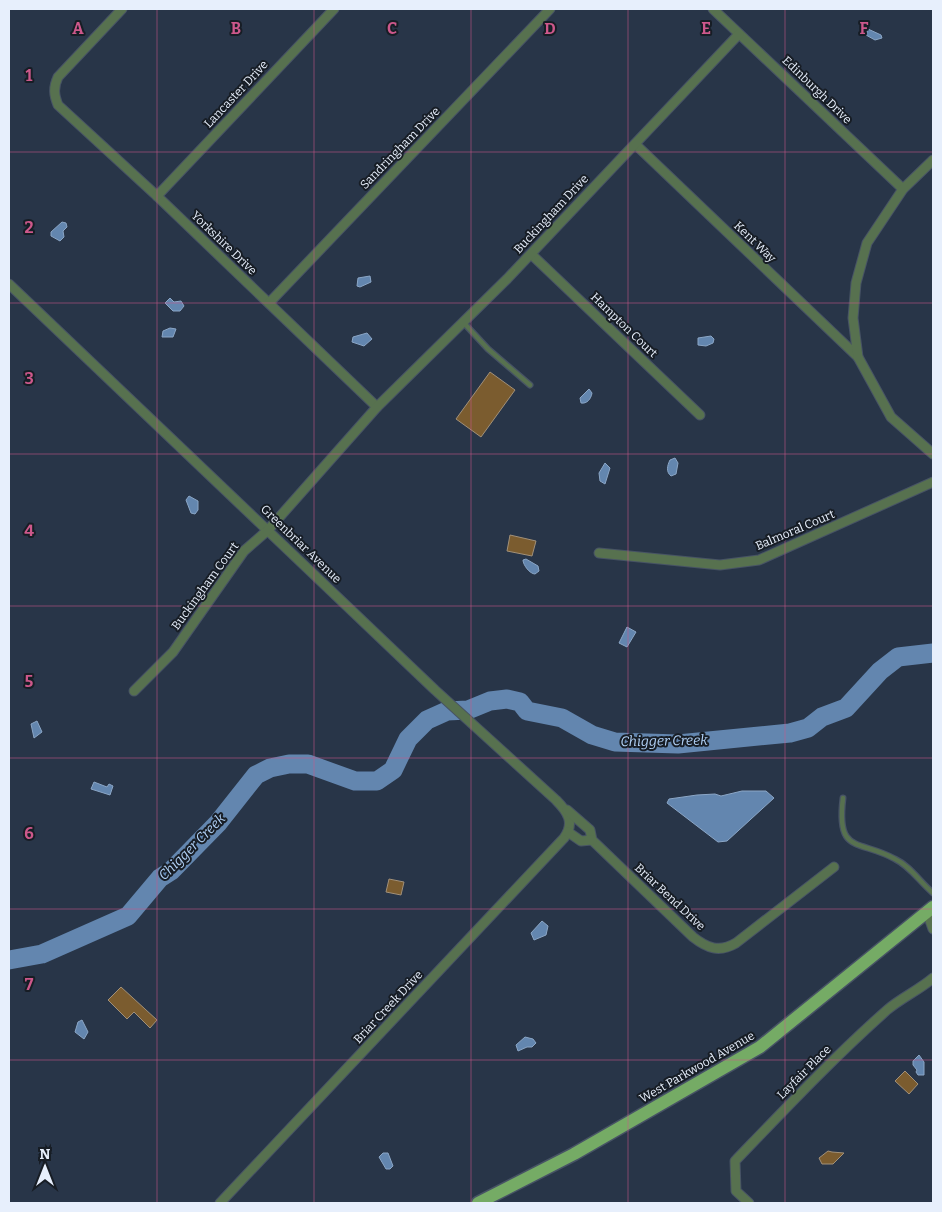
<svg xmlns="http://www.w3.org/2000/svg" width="942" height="1212" viewBox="0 0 942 1212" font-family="Bitter,serif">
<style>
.water{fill:#6386af;stroke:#8ba6c6}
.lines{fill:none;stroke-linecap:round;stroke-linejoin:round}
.river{stroke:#6386af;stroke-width:19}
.building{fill:#7b5c2f;stroke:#a19079}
.lane-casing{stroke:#475365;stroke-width:7}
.street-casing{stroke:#475365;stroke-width:11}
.primary-casing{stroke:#475365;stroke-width:15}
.lane{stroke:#57714f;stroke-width:4.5}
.street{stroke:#57714f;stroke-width:9}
.primary{stroke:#75ab65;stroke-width:12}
.grid{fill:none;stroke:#cd588b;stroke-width:1;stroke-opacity:0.55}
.labels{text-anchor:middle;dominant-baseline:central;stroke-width:4;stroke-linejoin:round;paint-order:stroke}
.street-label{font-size:12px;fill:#e7effc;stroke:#171d25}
.water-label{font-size:14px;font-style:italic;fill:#b2d2f7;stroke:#171d25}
.grid-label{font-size:16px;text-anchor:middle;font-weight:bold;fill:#cd588b;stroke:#171d25;stroke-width:4;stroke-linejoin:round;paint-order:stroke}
</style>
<rect width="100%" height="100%" fill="#283548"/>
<g class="water">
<path d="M868,29l13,6 1,3 -7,2 -9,-5z"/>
<path d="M62,222l4,1 1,4 -4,4 1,6 -4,4 -9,-5v-4z"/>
<path d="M370,276l1,6 -11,5 -3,-1 1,-8z"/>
<path d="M170,298l4,4 7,-1 3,5 -4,5h-7l-8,-8z"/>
<path d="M170,328l6,1 -3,8h-11l1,-6z"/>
<path d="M367,333l5,6 -8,7 -12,-4 1,-5z"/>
<path d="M711,336l3,3 -1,4 -7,3 -8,-1v-7z"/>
<path d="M589,389l3,4c-1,6 -5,11 -11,10l-1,-5z"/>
<path d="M675,458l3,5 -2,11 -5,2c-5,-4 -4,-10 -1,-16z"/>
<path d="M605,463l5,5 -5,16 -5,-3 -1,-8z"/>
<path d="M189,496l9,5v9l-3,4 -4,-1 -5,-13z"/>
<path d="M526,559l12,7 1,5 -4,3c-5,0 -12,-9 -12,-14z"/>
<path d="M627,627l9,5 -9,15 -8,-4z"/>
<path d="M37,721l5,11 -8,6 -3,-14z"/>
<path d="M94,782l13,5 2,-3 4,2 -3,9 -19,-6z"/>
<path d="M742,791h24l8,7 -47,43 -9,1 -51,-39 2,-4 28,-4 18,-1 6,2z"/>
<path d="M542,921l6,5 -2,9 -12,5 -3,-7z"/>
<path d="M82,1020l6,12 -4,7 -9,-7 3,-10z"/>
<path d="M525,1037l8,2 3,4 -4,4h-5l-9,4 -2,-6z"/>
<path d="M919,1055l5,7v13h-6l-2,-3 1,-2 -4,-5v-4z"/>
<path d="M383,1153h5l5,13 -3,3h-4l-7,-12z"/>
</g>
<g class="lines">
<path class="river" d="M9,960l33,-6 86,-38 32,-38 11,-7 47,-48 38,-48 14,-7 19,-4h19l47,17h22l16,-11 15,-31 19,-19 20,-9 21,-1 22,-9 17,-2 13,3 7,9 35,7 30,17 23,7 63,2 112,-11 18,-5 14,-11 24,-9 34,-37 18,-14 35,-4"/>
</g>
<g class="building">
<path d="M490,372l25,18 -34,47 -25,-18z"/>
<path d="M510,535l26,6 -4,15 -25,-5z"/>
<path d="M389,879l15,3 -3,13 -15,-3z"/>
<path d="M121,987l36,33 -7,8 -16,-16 -7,7 -19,-19z"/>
<path d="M905,1071l13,13 -9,10 -14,-13z"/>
<path d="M828,1151l4,1 12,1 -11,11h-11l-3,-6z"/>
</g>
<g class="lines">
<g class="lane-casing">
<g id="lane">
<path d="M463,322l25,27 42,36"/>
<path d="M843,798c-7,57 16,41 52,61 15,7 25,23 38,34"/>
</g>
</g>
<g class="street-casing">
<g id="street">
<path d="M122,9l-64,68c-5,11 -4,18 0,28l99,91 220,211"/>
<path d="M713,9l190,180"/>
<path d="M635,144l223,213"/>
<path d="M933,160l-30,29 -36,54 -11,40 -3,35 5,39 33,60 42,37"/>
<path d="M157,196l177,-187"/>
<path d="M531,254l169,161"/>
<path d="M9,284l426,406 121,110c12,12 19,23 8,38l-344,365"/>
<path d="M269,303l281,-294"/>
<path d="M599,553l121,12 39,-5 174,-78"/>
<path d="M134,691l39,-39 71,-101 24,-21 109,-123 130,-128 232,-245"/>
<path d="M567,810l23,20 2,10 101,97c14,11 26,16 43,6l98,-76"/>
<path d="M568,832l13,9 11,-1"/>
<path d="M927,912l6,17"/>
<path d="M749,1203l-13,-12 -1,-30c50,-52 98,-103 152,-151 14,-12 32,-20 46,-32"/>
</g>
</g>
<g class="primary-casing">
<path id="primary" d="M478,1203l96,-49 186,-107 173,-140"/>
</g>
<use href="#lane" class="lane"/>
<use href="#street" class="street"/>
<use href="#primary" class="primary"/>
</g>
<path class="grid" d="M157,9v1194M314,9v1194M471,9v1194M628,9v1194M785,9v1194M9,152h924M9,303h924M9,454h924M9,606h924M9,758h924M9,909h924M9,1060h924"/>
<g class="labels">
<g class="street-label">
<text transform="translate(817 90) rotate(44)">Edinburgh Drive</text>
<text transform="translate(236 94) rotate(-47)">Lancaster Drive</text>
<text transform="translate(400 148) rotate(-46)">Sandringham Drive</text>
<text transform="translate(551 214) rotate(-47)">Buckingham Drive</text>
<text transform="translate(755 242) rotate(44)">Kent Way</text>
<text transform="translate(224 243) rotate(44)">Yorkshire Drive</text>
<text transform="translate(624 325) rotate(44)">Hampton Court</text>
<text transform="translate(795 530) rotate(-23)">Balmoral Court</text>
<text transform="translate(301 544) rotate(44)">Greenbriar Avenue</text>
<text transform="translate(205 586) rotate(-54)">Buckingham Court</text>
<text transform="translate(670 897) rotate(43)">Briar Bend Drive</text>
<text transform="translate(388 1007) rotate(-47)">Briar Creek Drive</text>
<text transform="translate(697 1067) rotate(-30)">West Parkwood Avenue</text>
<text transform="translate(804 1072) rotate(-45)">Layfair Place</text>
</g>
<g class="water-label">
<text transform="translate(664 741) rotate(-1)">Chigger Creek</text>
<text transform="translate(192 847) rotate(-45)">Chigger Creek</text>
</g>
</g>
<g class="grid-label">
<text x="78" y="34">A</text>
<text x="236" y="34">B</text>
<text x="392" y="34">C</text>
<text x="550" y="34">D</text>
<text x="706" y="34">E</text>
<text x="864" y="34">F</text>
<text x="29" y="81">1</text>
<text x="29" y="233">2</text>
<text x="29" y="384">3</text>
<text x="29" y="536">4</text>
<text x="29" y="687">5</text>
<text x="29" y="839">6</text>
<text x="29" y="990">7</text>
</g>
<rect width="942" height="1212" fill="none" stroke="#e7effc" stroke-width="20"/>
<g transform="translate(45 1167)" stroke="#171d25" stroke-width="4" paint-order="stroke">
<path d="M0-4L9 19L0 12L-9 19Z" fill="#e7effc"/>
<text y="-8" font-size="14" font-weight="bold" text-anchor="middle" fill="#e7effc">N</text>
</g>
</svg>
